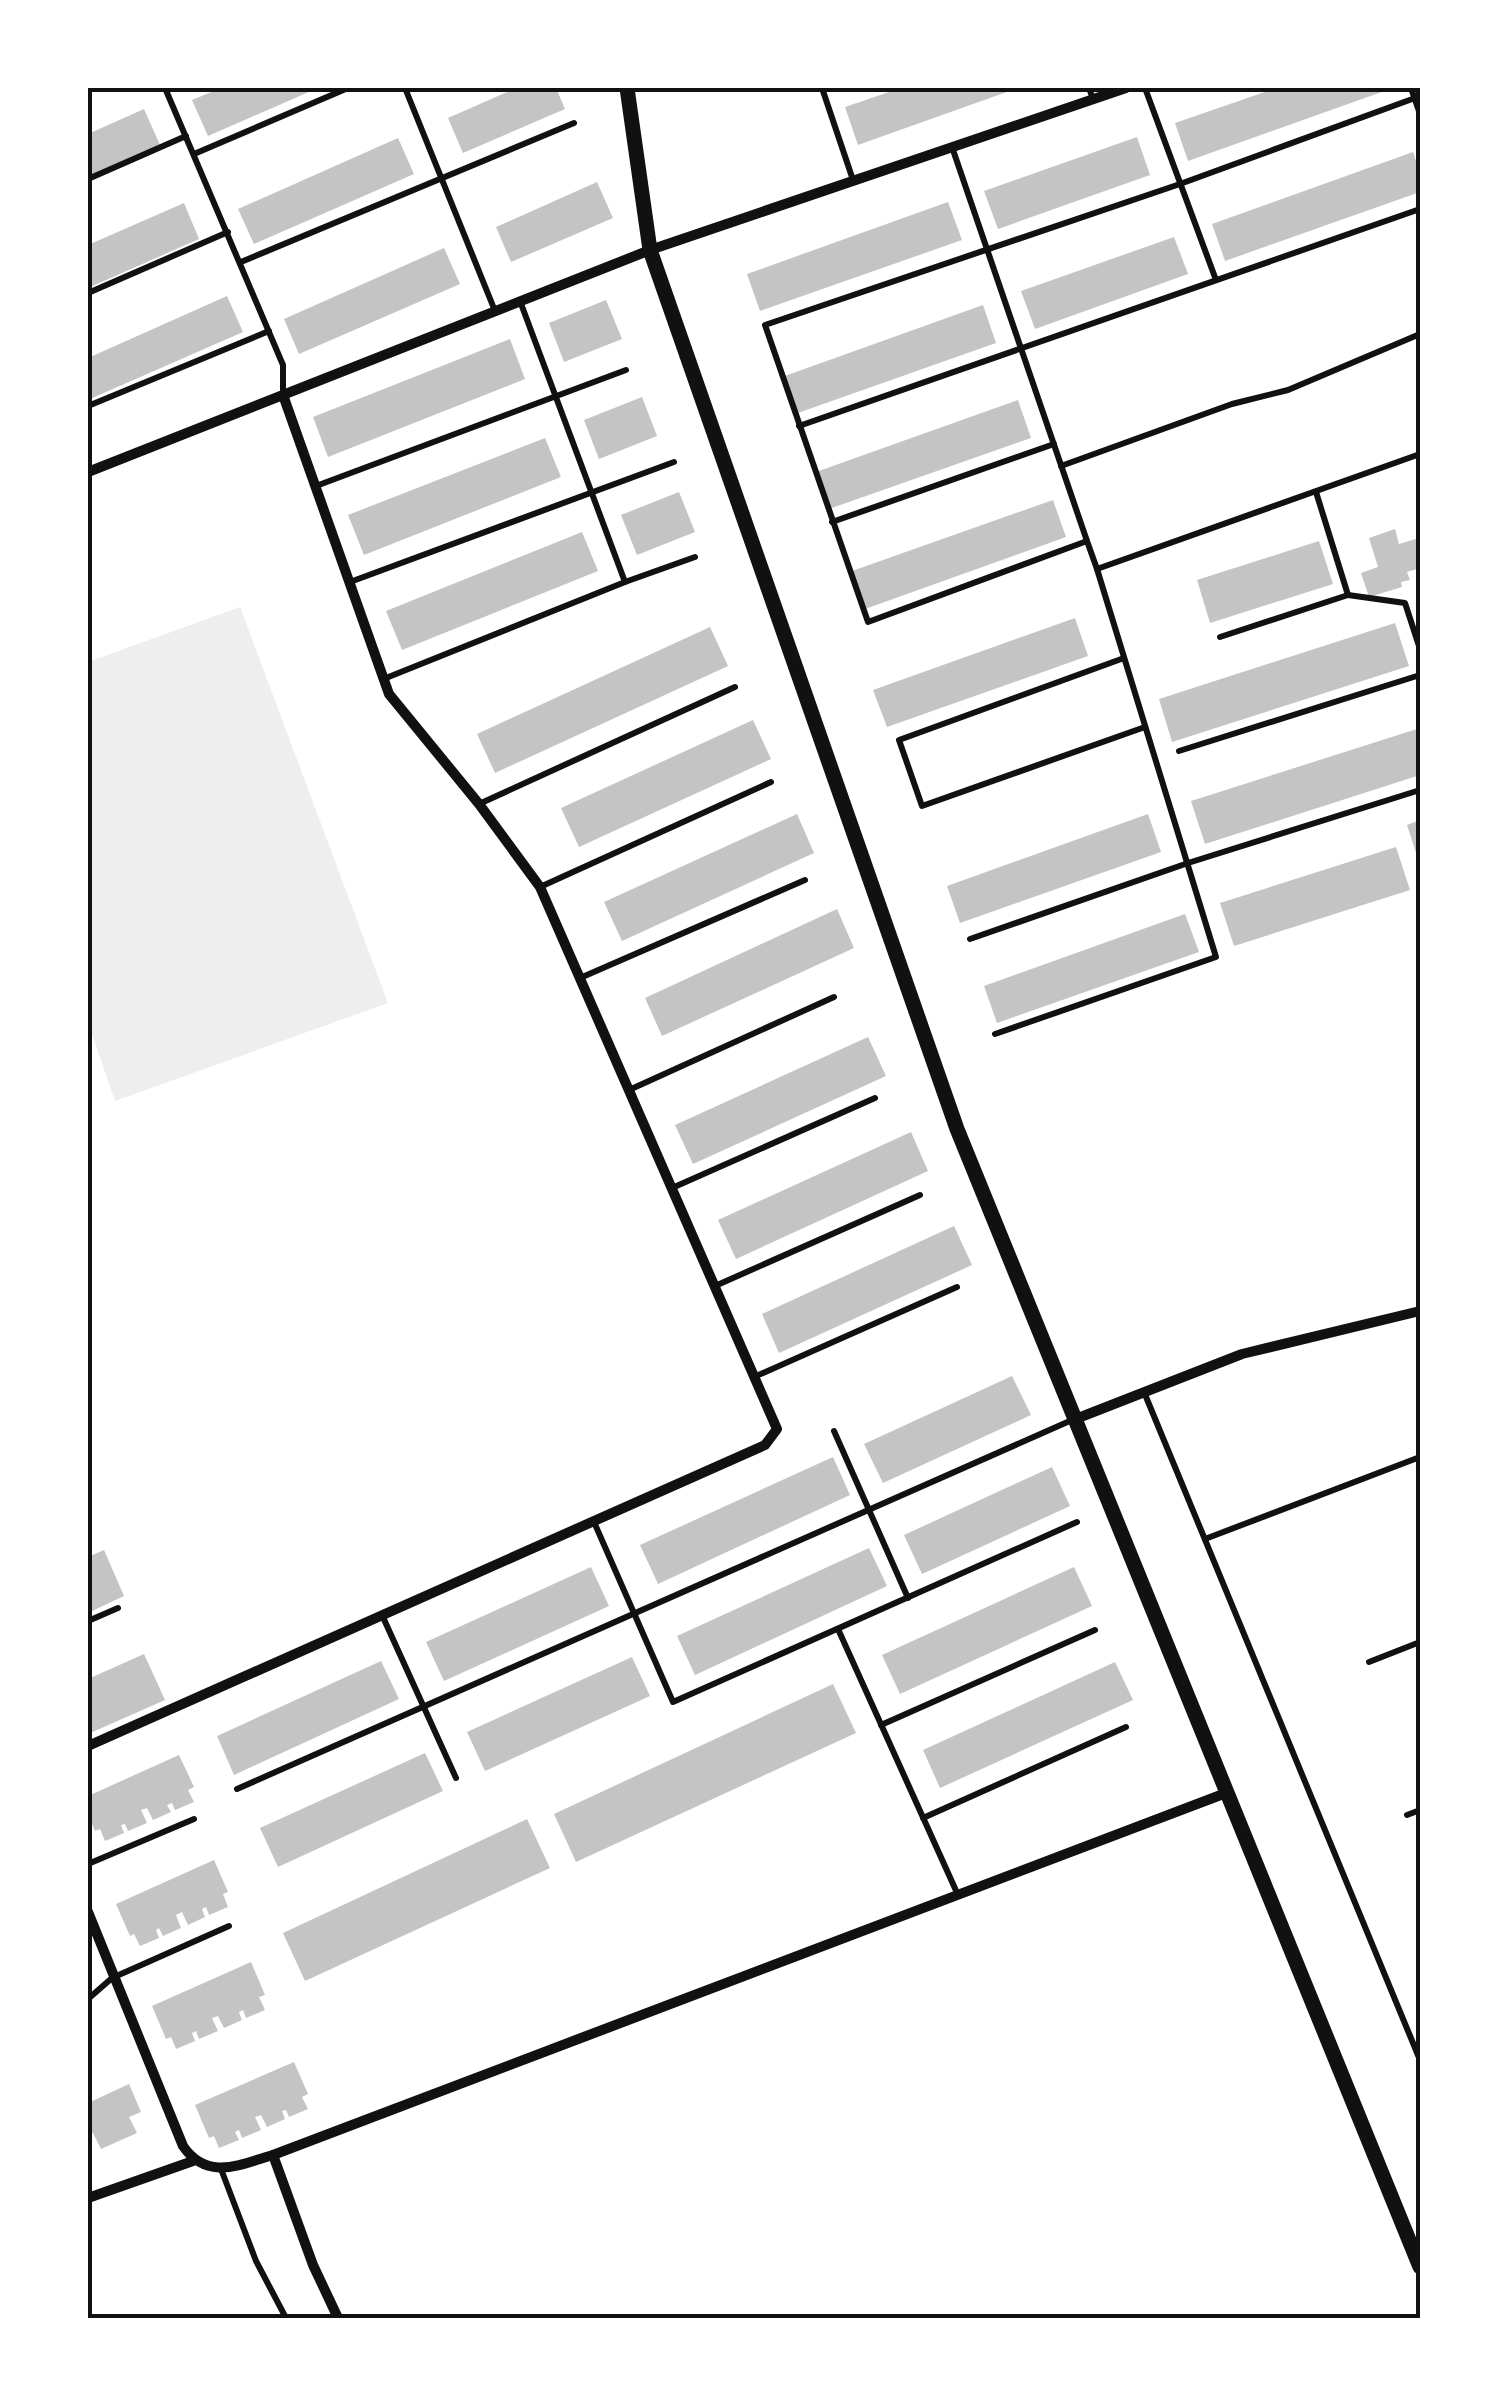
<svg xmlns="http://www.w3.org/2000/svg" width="1508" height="2406" viewBox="0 0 1508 2406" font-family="Signika,sans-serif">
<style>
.green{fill:#eee}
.building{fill:#c4c4c4}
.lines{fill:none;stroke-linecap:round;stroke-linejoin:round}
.service{stroke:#111;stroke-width:6}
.minor{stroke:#111;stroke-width:10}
.tertiary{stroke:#111;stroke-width:15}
.neatline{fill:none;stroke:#111;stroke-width:4}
</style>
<rect width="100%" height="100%" fill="#fff"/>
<path class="green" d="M240,607l148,396 -273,98 -27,-78v-361z"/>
<g class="building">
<path d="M221,88h97l-110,48 -16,-36z"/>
<path d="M516,88h40l9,21 -102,44 -15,-35z"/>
<path d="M901,88h117l-160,57 -13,-38z"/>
<path d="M1276,88h117l-205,73 -13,-38z"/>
<path d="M144,109l16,36 -72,32v-43z"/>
<path d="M1137,137l13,38 -152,54 -14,-38z"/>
<path d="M398,138l16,36 -160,70 -16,-35z"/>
<path d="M1413,152l7,21v19l-195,69 -13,-37z"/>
<path d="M597,182l16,36 -102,44 -15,-35z"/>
<path d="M948,202l14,38 -202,71 -13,-37z"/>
<path d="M184,203l15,36 -111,49v-43z"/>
<path d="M1174,237l14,37 -153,55 -14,-38z"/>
<path d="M444,248l16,36 -161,70 -15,-35z"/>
<path d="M227,296l16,36 -153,67 -2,-41z"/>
<path d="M606,300l16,39 -58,23 -15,-39z"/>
<path d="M983,305l13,38 -201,71 -13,-37z"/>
<path d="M510,339l15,40 -197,78 -15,-40z"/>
<path d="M642,397l15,39 -58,23 -15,-39z"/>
<path d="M1018,400l13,38 -202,71 -13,-37z"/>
<path d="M545,438l16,39 -197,78 -16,-40z"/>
<path d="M679,492l16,40 -58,23 -16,-40z"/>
<path d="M1053,500l13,37 -201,72 -13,-38z"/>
<path d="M1395,529l4,15 20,-6 1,30 -13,4 3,8 -9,2 1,5 -33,10 -8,-24 17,-6 -9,-29z"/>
<path d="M582,532l16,39 -196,79 -16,-39z"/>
<path d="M1319,541l14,43 -123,39 -13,-43z"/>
<path d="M1075,618l13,38 -201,71 -14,-37z"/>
<path d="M1395,623l14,43 -237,76 -13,-43z"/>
<path d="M710,627l18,39 -233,107 -18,-39z"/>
<path d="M753,720l18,39 -192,88 -18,-39z"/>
<path d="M1420,728v47l-215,69 -14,-43z"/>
<path d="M797,814l17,39 -192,88 -18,-39z"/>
<path d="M1148,814l13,38 -201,71 -13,-37z"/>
<path d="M1420,820v45l-13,-40z"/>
<path d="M1396,847l14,43 -176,56 -14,-43z"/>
<path d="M837,909l17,39 -192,88 -17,-38z"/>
<path d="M1185,914l14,38 -202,71 -13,-37z"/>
<path d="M868,1037l18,39 -193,88 -18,-39z"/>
<path d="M911,1132l17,39 -192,88 -18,-39z"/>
<path d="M954,1226l18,39 -193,88 -17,-39z"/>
<path d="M1012,1376l19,39 -148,68 -19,-39z"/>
<path d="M833,1457l17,38 -192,89 -18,-39z"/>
<path d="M1052,1467l18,39 -148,68 -18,-39z"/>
<path d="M869,1548l18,38 -192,89 -18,-39z"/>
<path d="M104,1550l20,46 -36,17v-56z"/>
<path d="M591,1567l18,39 -165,75 -18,-39z"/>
<path d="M1074,1567l18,39 -192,88 -18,-39z"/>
<path d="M144,1654l21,46 -77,34v-55z"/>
<path d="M632,1657l18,39 -165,75 -18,-39z"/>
<path d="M381,1661l18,38 -165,76 -17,-39z"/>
<path d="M1115,1662l18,38 -193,88 -17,-38z"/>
<path d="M833,1684l23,49 -280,129 -22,-48z"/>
<path d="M425,1753l18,38 -165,76 -18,-39z"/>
<path d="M179,1755l15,32 -6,3 6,12 -19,8 -3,-7 -5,2 4,7 -18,8 -6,-12 -6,2 6,13 -19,8 -3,-7 -4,1 3,8 -19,8 -5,-12 -5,2 -7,-17v-18z"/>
<path d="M527,1819l23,49 -245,113 -22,-48z"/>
<path d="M214,1860l14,32 -5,2 5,13 -19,8 -3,-8 -4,2 3,8 -17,8 -6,-13 -6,3 5,13 -18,8 -4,-8 -3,2 3,8 -19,8 -6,-12 -4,2 -14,-32z"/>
<path d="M251,1962l14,33 -6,2 6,13 -19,8 -3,-8 -4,2 3,8 -18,8 -6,-12 -6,2 6,13 -19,8 -3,-8 -4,2 3,8 -19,8 -5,-12 -5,2 -14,-33z"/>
<path d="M294,2062l14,32 -6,3 6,12 -19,8 -3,-7 -4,1 3,8 -18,8 -6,-12 -6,2 6,13 -19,8 -3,-8 -4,2 4,8 -20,8 -5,-12 -5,2 -14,-33z"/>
<path d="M129,2084l12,28 -12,5 8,16 -36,16 -8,-16 -5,3v-33z"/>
</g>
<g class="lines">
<g class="service">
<path d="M165,88l118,277v29"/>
<path d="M405,88l90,223"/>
<path d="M822,88l31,92"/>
<path d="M1089,88l4,11"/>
<path d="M1145,88l71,192"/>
<path d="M1411,88l9,26"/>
<path d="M952,147l135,394"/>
<path d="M194,154l154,-66"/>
<path d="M88,179l98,-43"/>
<path d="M241,262l333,-139"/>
<path d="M88,293l140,-61"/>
<path d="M88,406l181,-75"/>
<path d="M799,426l621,-217"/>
<path d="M1061,466l171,-62 56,-14 132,-56"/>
<path d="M316,486l310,-116"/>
<path d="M832,522l222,-78"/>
<path d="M1097,569l323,-115"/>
<path d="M350,582l324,-120"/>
<path d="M625,582l70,-25"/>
<path d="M1348,595l57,8 15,46"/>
<path d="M1220,637l128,-42 -32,-103"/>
<path d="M1124,658l-225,82 23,66 223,-79"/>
<path d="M386,678l239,-96 -105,-281"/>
<path d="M1179,751l241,-76"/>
<path d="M479,804l256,-117"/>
<path d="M540,887l231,-105"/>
<path d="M970,939l218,-76 232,-73"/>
<path d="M580,978l225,-98"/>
<path d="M995,1034l221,-77 -119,-388 -10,-28 -219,81 -103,-297 415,-141 235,-86"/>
<path d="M629,1090l205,-93"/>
<path d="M672,1188l203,-90"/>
<path d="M715,1286l205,-91"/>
<path d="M754,1377l203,-90"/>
<path d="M1144,1392l276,668"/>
<path d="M834,1431l74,167"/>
<path d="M594,1522l79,180 404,-180"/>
<path d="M1205,1539l215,-82"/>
<path d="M382,1615l74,163"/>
<path d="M88,1621l30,-13"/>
<path d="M838,1629l120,266"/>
<path d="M1369,1662l51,-20"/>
<path d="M881,1725l214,-95"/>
<path d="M237,1789l835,-369"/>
<path d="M1407,1815l13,-5"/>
<path d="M923,1818l203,-91"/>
<path d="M88,1864l106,-45"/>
<path d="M88,1999l24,-21 117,-52"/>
<path d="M221,2169l35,92 30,57"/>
</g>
<g class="minor">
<path d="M88,472l562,-222 476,-162"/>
<path d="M1073,1420l169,-66 178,-43"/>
<path d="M88,1746l677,-301 12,-16 -237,-542 -61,-83 -90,-110 -106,-299"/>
<path d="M88,1912l95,234c24,35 56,19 90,9l953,-362"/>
<path d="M273,2155l40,110 25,53"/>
<path d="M88,2198l105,-37"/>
</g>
<path class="tertiary" d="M627,88l23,162 307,879 463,1138"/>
</g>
<rect width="1508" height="2406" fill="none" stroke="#ffffff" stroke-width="180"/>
<rect x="90" y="90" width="1328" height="2226" class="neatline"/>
</svg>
